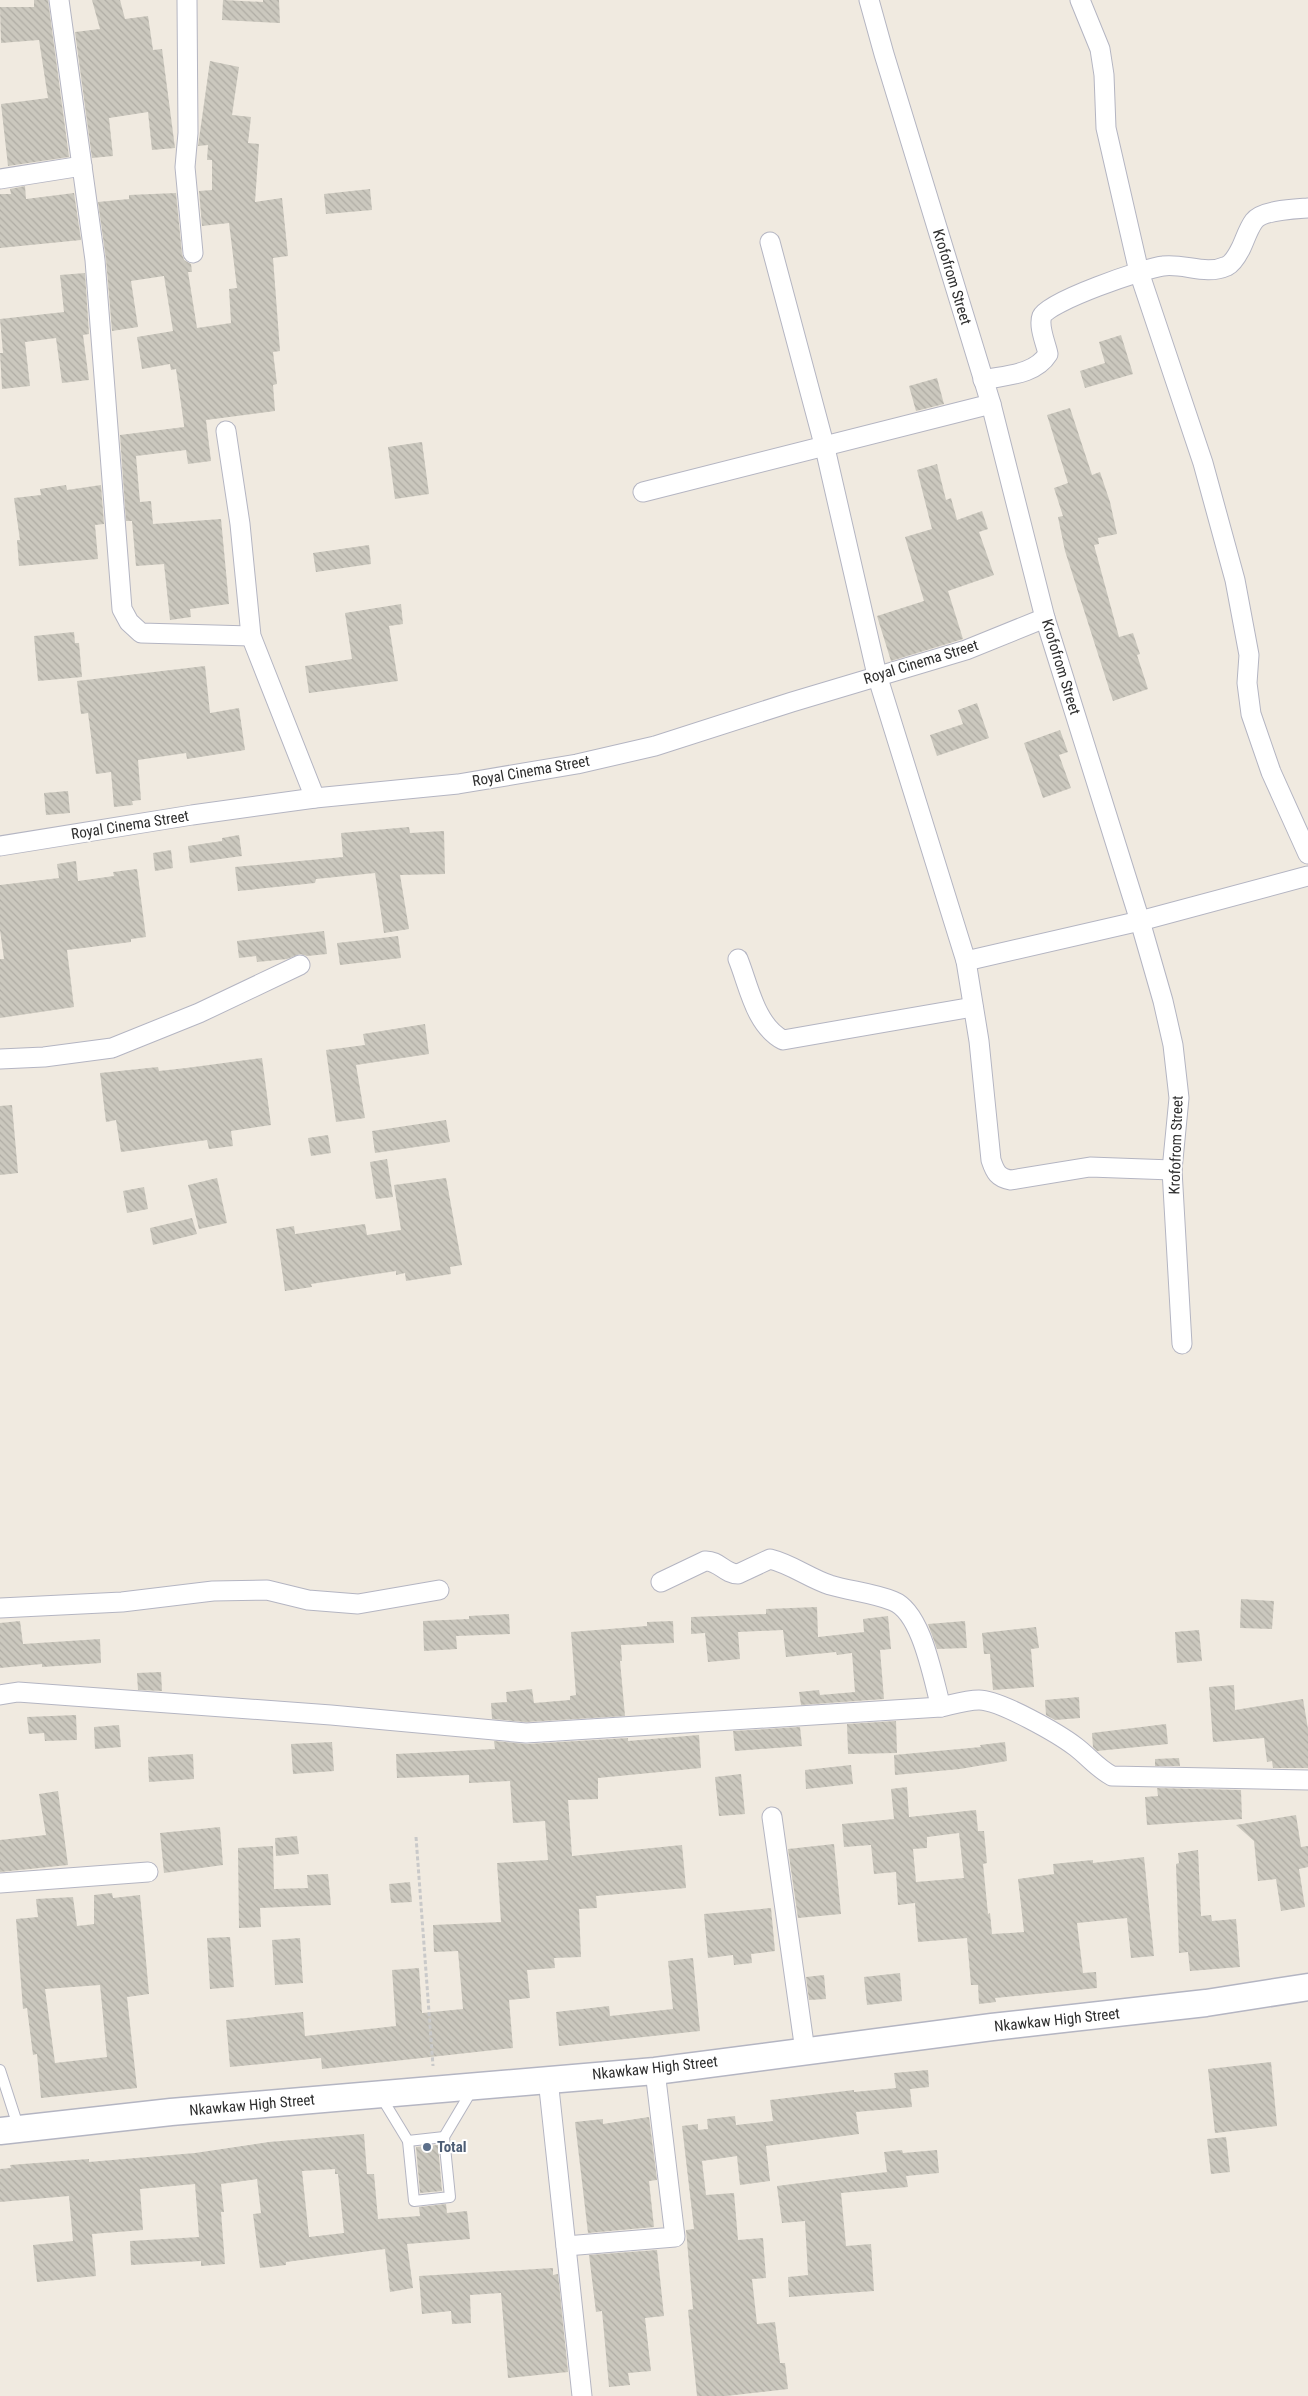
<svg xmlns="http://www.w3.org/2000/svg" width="1308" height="2396" viewBox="0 0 1308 2396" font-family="'Roboto Condensed',sans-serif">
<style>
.building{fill:url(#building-back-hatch);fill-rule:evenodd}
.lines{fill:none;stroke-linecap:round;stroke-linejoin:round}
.service-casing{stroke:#b4b5c2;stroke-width:12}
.minor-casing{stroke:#b4b5c2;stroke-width:21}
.secondary-casing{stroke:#b4b5c2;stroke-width:29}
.path{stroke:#c9c9c9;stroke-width:3;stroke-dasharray:4 2.5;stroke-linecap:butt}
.service{stroke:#fff;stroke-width:10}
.minor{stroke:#fff;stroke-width:19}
.secondary{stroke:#fff;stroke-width:26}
.service-dot{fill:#5c6f8a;stroke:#fff;stroke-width:2}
.labels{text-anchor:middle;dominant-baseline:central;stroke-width:4;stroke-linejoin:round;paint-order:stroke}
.street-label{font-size:15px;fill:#2e2e2e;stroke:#fff}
.service-label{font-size:15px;font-weight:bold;fill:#4e5e75;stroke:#fff;text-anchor:start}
</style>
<defs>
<pattern id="building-back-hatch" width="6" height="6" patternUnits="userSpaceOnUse" patternTransform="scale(1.25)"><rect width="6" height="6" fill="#cbc8be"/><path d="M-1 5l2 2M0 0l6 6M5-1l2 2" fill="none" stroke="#afaca4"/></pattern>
</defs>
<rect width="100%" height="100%" fill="#f0eae0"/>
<g class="building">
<path d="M34,0h14l21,157 -61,9 -7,-62 47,-6 -9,-58 -38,3 -1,-36h34z"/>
<path d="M92,0h28l5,19 23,-3 5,34 9,-1 13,99 -23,2 -4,-38 -39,6 4,38 -21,2 -17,-126 25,-3z"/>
<path d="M223,0l40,2v-2h16l1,23 -58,-3z"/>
<path d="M210,61l29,6 -7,48 19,2 -3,26 11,1 -4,58 27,-4 6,58 -15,2 7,93 -7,1 4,32 -4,1 2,26 -69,9 5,41 -23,3 -2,-14 -50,6 4,46 11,-1 2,23 68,-5 8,85 -39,5 1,8 -21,3 -6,-56 -28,2 -4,-45h-6l-6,-86 64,-8v-2l-8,-56 -5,1 -1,-6 -28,5 -5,-32 36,-6 -9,-55 -33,5 7,46 -26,4 -6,-72 -8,-57 31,-3v-4l47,-2 6,61 2,6 7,4 1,8h-4l9,56 34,-5 -2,-34 8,-1 -8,-65 -27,3 -3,-35 13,-1v-30h-5l1,-15 -10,1z"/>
<path d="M25,186l1,13 48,-6 7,47 -81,8v-54h11l-1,-5z"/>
<path d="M370,189l2,21 -46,4 -2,-20z"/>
<path d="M85,273l4,61 -6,1 6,45 -27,3 -6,-45 -31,4 5,44 -28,3 -2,-36h3l-3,-34 64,-7 -4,-37z"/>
<path d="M1121,335l12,39 -48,14 -5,-17 25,-8 -6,-21z"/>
<path d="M937,378l7,26 -28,7 -7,-25z"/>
<path d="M1070,408l22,67 8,-3 10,30 7,32 -19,4 1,6 -5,1 25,92 14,-4 7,21 -3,1 11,34 -35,12 -48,-150 -7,-34 5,-1 -9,-28 14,-5 -21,-68z"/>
<path d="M422,442l7,52 -34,5 -7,-52z"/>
<path d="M937,464l9,36 5,-2 6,22 25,-9 6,18 -9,3 15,43 -46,16 15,48 -72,22 -14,-45 47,-15 -19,-64 27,-8 -15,-59z"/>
<path d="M66,485l1,5 34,-5 3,39 -9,1 3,34 -79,7 -2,-26h3l-6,-42 27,-3 -1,-6z"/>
<path d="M369,545l2,19 -55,8 -3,-19z"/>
<path d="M401,604l2,20 -14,2 9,55 -89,12 -4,-27 47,-7 -7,-46z"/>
<path d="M74,632l1,11h4l3,34 -44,4 -4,-45z"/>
<path d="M205,666l5,47 29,-5 6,42 -58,9 -1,-6 -48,7 3,40 -9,1 1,4 -19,2 -3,-35 -15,2 -8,-61 -7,1 -4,-33z"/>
<path d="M977,703l12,35 -52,18 -7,-21 33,-11 -5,-14z"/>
<path d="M1060,730l8,22 -9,3 12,33 -28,10 -19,-55z"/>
<path d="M68,791l2,22 -24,2 -2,-22z"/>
<path d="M409,827l1,6 34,-2 1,43 -45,1 9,54 -25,4 -9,-60 -59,6 -1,4 -77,8 -3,-24 108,-10 -2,-24z"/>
<path d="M239,835l3,21 -52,7 -2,-17 34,-5v-3z"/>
<path d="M171,850l2,18 -18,3 -2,-18z"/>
<path d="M76,861l2,20 36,-5 -1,-4 24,-3 9,68 -15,2v3l-64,8 7,57 -74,11v-59h4l-4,-29v-45l59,-7 -2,-14z"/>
<path d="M324,931l3,23 -20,2 -7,-2 -13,5 -30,3 -1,-6 -17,2 -2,-17z"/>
<path d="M398,936l3,22 -61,7 -3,-22z"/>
<path d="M425,1024l4,30 -73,11 9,53 -29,4 -10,-72 39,-5 -2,-11z"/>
<path d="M262,1058l9,67 -40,6 2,15 -24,3 -2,-9 -86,12 -5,-32 -10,2 -6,-49 58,-6 1,4 27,-3z"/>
<path d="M12,1105l6,68 -18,2v-69z"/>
<path d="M446,1120l4,22 -75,11 -3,-22z"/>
<path d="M328,1135l3,18 -20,3 -3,-18z"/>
<path d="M387,1159l6,38 -17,2 -6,-37z"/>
<path d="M217,1178l10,45 -28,6 -11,-44z"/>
<path d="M446,1178l16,87 -12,2 1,7 -45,7 -1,-8 -9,2v-4l-85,13 1,3 -27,4 -9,-62 18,-3 1,8 70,-10 2,11 34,-5 -7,-45z"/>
<path d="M144,1187l4,22 -21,4 -4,-22z"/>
<path d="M192,1218l5,16 -44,11 -3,-17z"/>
<path d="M1241,1599l33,2 -2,28 -32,-1z"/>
<path d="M817,1607l1,30 46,-5 -1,-13 25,-3 3,33 -11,1 4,49 -83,6 -2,-13 20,-2 1,5 35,-3 -3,-39 -15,2 -1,-3 -50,5 -3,-27 -45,2 2,27 -32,3 -3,-29 -14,1v-17l75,-3v-5z"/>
<path d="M509,1614l1,20 -54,2 1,13 -33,2 -1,-30 46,-2v-3z"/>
<path d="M20,1621l3,23 77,-5 1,24 -59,4v-3l-42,4v-45z"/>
<path d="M673,1621l1,22 -53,2 1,16h-2l5,55 -99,6 -34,-3 -1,-16 16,-1 -1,-10 26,-3 2,14 36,-3v-4l6,-1 -5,-63 76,-6v-4z"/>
<path d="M965,1621l2,27 -30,1 -9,-25z"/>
<path d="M1036,1627l3,21 -8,1 3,38 -41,3 -3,-36h-6l-2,-21z"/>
<path d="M1199,1630l3,31 -25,2 -2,-31z"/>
<path d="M161,1672l1,19 -24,-1 -1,-17z"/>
<path d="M1234,1685l1,25 68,-11 5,30v39h-35l-1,-7 -5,1 -3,-24 -51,4 -4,-55z"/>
<path d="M1079,1697l1,21 -25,2 -9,-5 -1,-15z"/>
<path d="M76,1715l1,25 -32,1 -1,-8 -15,1 -2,-17z"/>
<path d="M896,1721l1,32 -49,1 -1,-30z"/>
<path d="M1166,1724l2,20 -71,7 -4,-4 -1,-14z"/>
<path d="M119,1725l2,22 -26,2 -1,-22z"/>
<path d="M800,1727l2,19 -67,5 -2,-20z"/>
<path d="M699,1735l2,33 -103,10v21l-30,1 4,56 110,-11 4,43 -90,8 1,12 -18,1 2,48 -27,1 1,10 -28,2 3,28 -21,2 4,48 -191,21 -1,-11 -91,9 -4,-47 77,-8 2,24 91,-10 -4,-56 27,-2 3,45 41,-4 -5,-58 -24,1 -1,-27 68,-3 -4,-59 51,-3 -3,-39 -32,2 -3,-42 -41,2v-8l-72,3 -1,-24 99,-5 -1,-8 33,3 101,-6v3z"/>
<path d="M332,1742l2,29 -41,3 -2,-30z"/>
<path d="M1005,1742l2,19 -47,8 -65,6 -1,-20 87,-8 -1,-2z"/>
<path d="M193,1754l1,25 -45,3 -1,-25z"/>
<path d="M1179,1758l1,8h-25v-7z"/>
<path d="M851,1765l2,19 -47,5 -1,-19z"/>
<path d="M741,1774l4,40 -26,2 -4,-39z"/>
<path d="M907,1787l2,30 67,-7 2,21h6l3,32 -4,1 5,50 2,-1 2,21 32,-2 -6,-53 36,-5 -1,-10 40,-4v3l51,-6 10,99 -23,2 -4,-40 -50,5 6,50 13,-1 1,16 -102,10 1,4 -17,2 -1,-19h-7l-4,-47 -49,4 -3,-39 -17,2 -2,-33 -22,2 -3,-29 -27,2 -2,-23 52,-5 -3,-30zM959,1833l5,45 -48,4 -3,-33 14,-1v-11z"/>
<path d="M1157,1788l84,2 1,29 -95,6 -2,-28 13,-1z"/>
<path d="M58,1791l10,74 -68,7v-32l46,-5 -7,-41z"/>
<path d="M1296,1815l5,32 7,-1v21l-9,2 6,38 -24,4 -5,-32 -18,2 -4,-40 -18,-16z"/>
<path d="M220,1827l3,38 -59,8 -4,-40z"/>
<path d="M297,1836l2,18 -23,2 -1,-18z"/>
<path d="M834,1844l7,70 -43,4 -10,-69z"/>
<path d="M273,1846l1,43 34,-1 -1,-13 21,-1 3,31 -71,3 1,19 -22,1 -1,-80z"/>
<path d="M1198,1850l3,66 10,-1 1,6 24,-2 4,48 -50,4 -2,-19 -9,1 -3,-89 3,-1 -1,-10z"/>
<path d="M410,1882l2,20 -21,1 -2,-19z"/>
<path d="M112,1893l1,5 27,-3 9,99 -22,3 10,91 -96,10 -4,-44 -4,1 -6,-47 -4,1 -7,-90 22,-2 -2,-18 37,-2 4,29 17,-2v-29zM100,1985l7,72 -52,6 -10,-74z"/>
<path d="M771,1908l4,43 -24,3 1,9 -18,2 -1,-10 -25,3 -4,-44z"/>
<path d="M230,1937l4,50 -24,2 -3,-51z"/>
<path d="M300,1938l3,45 -28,2 -3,-45z"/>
<path d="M693,1958l7,73 -141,15 -3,-34 53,-6 1,10 63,-7 -5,-48z"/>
<path d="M900,1973l2,28 -35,4 -3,-28z"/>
<path d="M824,1975l2,24 -17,1 -3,-23z"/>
<path d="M1271,2062l6,64 -62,7 -7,-64z"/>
<path d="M928,2070l1,17 -19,2 2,18 -56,5 3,22 -93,12 4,35 -30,4 -3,-29 -35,5 4,34 28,-2 4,47 25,-2 3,40 -14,1 5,45 18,-2 5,41h5l3,26 -62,7h-29l-9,-86 5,-1 -7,-79 8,-1 -12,-103 16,-2v6l10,-1 -1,-10 28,-3 1,9 37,-4 -3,-21 84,-10v2l42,-4 -2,-15z"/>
<path d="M649,2117l8,63 -8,1 5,46 -66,6 -13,-111 28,-3v5z"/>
<path d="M364,2134l3,40h7l4,45 42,-3 -1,-9 27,-3 1,9 20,-2 3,28 -63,5 6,44 -23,4 -5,-43 -99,13v3l-26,3 -7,-54 8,-1 -4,-34 -36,5 3,28h-3l4,52 -24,2v-5l-70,4 -1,-24 69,-4 -4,-53 -55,5 3,41 -51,4 4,42 -59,6 -4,-37 40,-4 -4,-45 -69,6v-33l11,-1 -1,-3 79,-6v3l106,-9 74,-11zM335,2169v5h3l6,59 -35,4 -7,-66z"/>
<path d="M1226,2137l4,35 -19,2 -4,-35z"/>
<path d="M438,2145l4,46 -22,2 -4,-46z"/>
<path d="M902,2150l1,3 34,-3 2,23 -33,3 2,11 -67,6 5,53 25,-2 3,47 -85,6 -1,-20 20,-2 -3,-54 -23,2 -5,-37 110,-14 -3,-20z"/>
<path d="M657,2250l7,66 -19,2 6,53 -23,2 2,12 -21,2 -7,-76 -6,1 -7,-57z"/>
<path d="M553,2268v7l5,-1 10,98 -60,6 -7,-85 -31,2 1,28 -19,1 -1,-13 -29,3 -3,-38z"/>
</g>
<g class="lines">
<g class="service-casing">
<g id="service">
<path d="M0,2070l19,59"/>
<path d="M380,2095l28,46 6,60 36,-4 -6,-60 28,-47"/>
<path d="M408,2141l36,-4"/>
</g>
</g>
<g class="minor-casing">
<g id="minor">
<path d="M59,0l36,260 27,349 7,13 12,11 110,3"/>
<path d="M187,0l1,133 -3,34 8,86"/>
<path d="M869,0l15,54 107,350 54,214 95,303 23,80 10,44 6,53 -7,72 10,174"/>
<path d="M1080,0l20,49 4,26 2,53 33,144 64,191 32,117 14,75 -2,28 4,31 20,58 37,82"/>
<path d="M0,179l82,-13"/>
<path d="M770,242l55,206 52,227 89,286 13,80 12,119c4,12 7,18 20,20l79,-13 82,3"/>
<path d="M983,380c23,-5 52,-5 65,-26 -2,-10 -10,-28 -6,-38 5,-14 103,-48 121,-50 22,-3 42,10 64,0 6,-3 11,-12 14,-18 4,-8 7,-19 13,-27 8,-11 41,-12 54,-13"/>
<path d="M226,431l14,93 11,112 64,162"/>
<path d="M643,492l348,-88"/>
<path d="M0,846l192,-31 123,-17 143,-14 119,-20 78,-18 137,-44 174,-52 79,-32"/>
<path d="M738,959c11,27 17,66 45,81l190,-33"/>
<path d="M966,961l174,-40 168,-45"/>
<path d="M0,1059l44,-2 68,-9 87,-35 101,-48"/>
<path d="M661,1582l44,-21c13,-1 20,13 33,13l32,-15c21,5 39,19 60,26 20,6 43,8 63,16 29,11 40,78 48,106"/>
<path d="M0,1608l122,-6 91,-11 54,-1 41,10 50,4 81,-14"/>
<path d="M0,1695l18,-3 313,23 195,18 415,-26c13,-3 26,-7 38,-7 21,0 80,34 97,47 13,10 21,21 36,29l196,4"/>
<path d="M772,1817l33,234"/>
<path d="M0,1883l148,-11"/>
<path d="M548,2079l34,317"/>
<path d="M566,2246l109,-9 -20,-166"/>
</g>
</g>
<g class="secondary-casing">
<path id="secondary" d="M0,2131l171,-19 484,-41 337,-44 214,-24 102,-16"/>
</g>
<path class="path" d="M416,1837l17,229"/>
<use href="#service" class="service"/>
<use href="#minor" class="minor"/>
<use href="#secondary" class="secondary"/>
</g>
<circle class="service-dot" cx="427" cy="2147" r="5"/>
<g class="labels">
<g class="street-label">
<text transform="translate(952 277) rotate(73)">Krofofrom Street</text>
<text transform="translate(921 662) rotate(-17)">Royal Cinema Street</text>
<text transform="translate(1061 667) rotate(73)">Krofofrom Street</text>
<text transform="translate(531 771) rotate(-10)">Royal Cinema Street</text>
<text transform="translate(130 825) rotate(-9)">Royal Cinema Street</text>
<text transform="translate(1176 1145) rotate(-88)">Krofofrom Street</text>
<text transform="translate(1057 2020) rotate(-6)">Nkawkaw High Street</text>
<text transform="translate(655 2068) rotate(-6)">Nkawkaw High Street</text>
<text transform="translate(252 2105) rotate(-5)">Nkawkaw High Street</text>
</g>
<g class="service-label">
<text x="437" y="2147">Total</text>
</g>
</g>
</svg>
